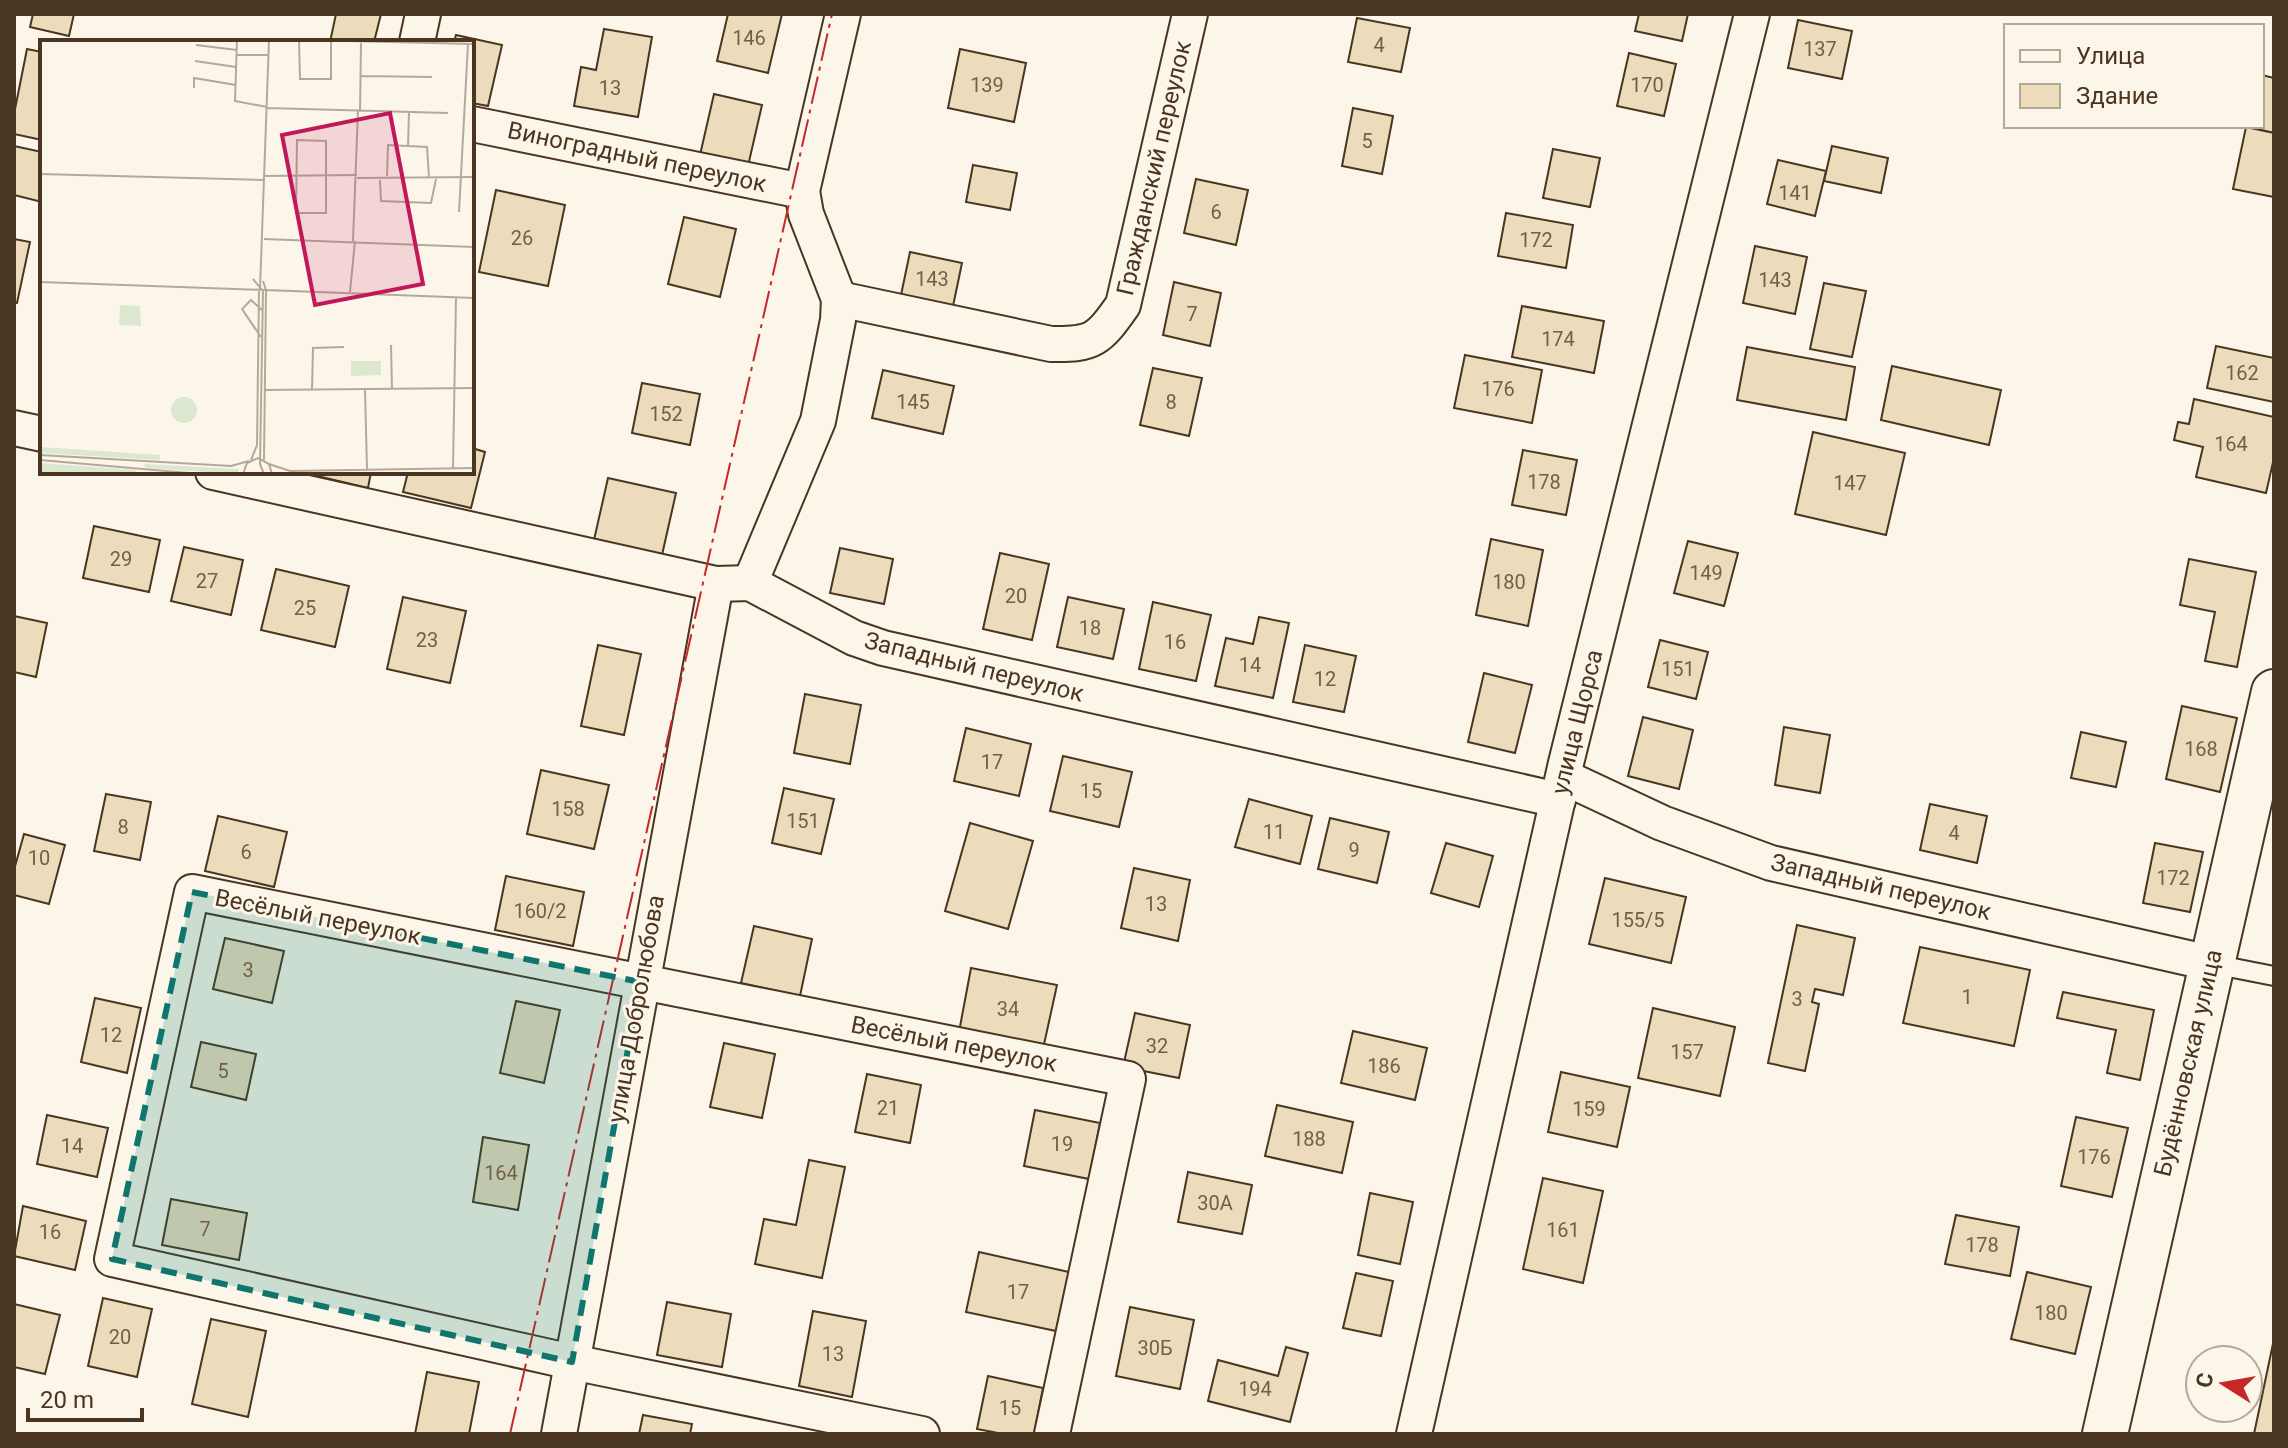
<svg xmlns="http://www.w3.org/2000/svg" width="2288" height="1448" viewBox="0 0 2288 1448" font-family="Roboto,sans-serif">
<style>
.building{fill:#ecdcbc;stroke:#4a3520;stroke-width:2}
.lines{fill:none;stroke-linecap:round;stroke-linejoin:round}
.lane-casing{stroke:#4a3520;stroke-width:22}
.street-casing{stroke:#4a3520;stroke-width:38}
.secondary-casing{stroke:#4a3520;stroke-width:48}
.lane{stroke:#fbf6e9;stroke-width:18}
.street{stroke:#fbf6e9;stroke-width:34}
.secondary{stroke:#fbf6e9;stroke-width:44}
.power{stroke:#c62828;stroke-width:2;stroke-dasharray:28 6 4 6;stroke-linecap:butt}
.marked{fill:#0f766e;fill-opacity:0.2;stroke:#0f766e;stroke-width:6;stroke-dasharray:16 10;stroke-linejoin:round}
.labels{text-anchor:middle;dominant-baseline:central;stroke-width:6;stroke-linejoin:round;paint-order:stroke}
.number-label{font-size:20px;fill:#725f47}
.street-label{font-size:24px;fill:#4a3520;stroke:#fbf6e9}
.inset-road{fill:none;stroke:#b4a999;stroke-width:2}
.view{fill:#c2185b;fill-opacity:0.15;stroke:#c2185b;stroke-width:4}
.inset-edge{fill:none;stroke:#4a3520;stroke-width:4}
</style>
<rect width="100%" height="100%" fill="#fbf6e9"/>
<g class="building">
<path d="M33,14h41l-5,22 -39,-9z"/>
<path d="M336,14h45l-7,28h-44z"/>
<path d="M728,14h54l-14,59 -51,-12z"/>
<path d="M1639,14h49l-6,27 -47,-10z"/>
<path d="M1357,18l53,10 -9,44 -53,-10z"/>
<path d="M1798,20l54,11 -10,48 -54,-11z"/>
<path d="M604,29l48,8 -14,80 -64,-11 7,-39 15,3z"/>
<path d="M456,35l46,10 -14,61 -16,-3v-61h-18z"/>
<path d="M27,49l15,3v88l-28,-6v-20z"/>
<path d="M960,49l66,14 -12,59 -66,-14z"/>
<path d="M1629,53l47,11 -12,52 -47,-10z"/>
<path d="M2262,75l12,3v55l-30,-7h18z"/>
<path d="M714,94l48,11 -14,61 -48,-11z"/>
<path d="M1353,108l40,8 -11,58 -40,-8z"/>
<path d="M2246,127l28,6v64l-41,-8z"/>
<path d="M14,146l28,6v50l-28,-7z"/>
<path d="M1832,146l56,12 -7,35 -57,-12z"/>
<path d="M1553,149l47,9 -10,49 -47,-9z"/>
<path d="M1778,160l48,11 -11,45 -48,-12z"/>
<path d="M973,165l44,8 -7,37 -44,-8z"/>
<path d="M1196,179l52,11 -12,55 -52,-12z"/>
<path d="M496,190l69,15 -17,81 -69,-14z"/>
<path d="M1506,213l67,12 -7,43 -68,-12z"/>
<path d="M684,217l52,12 -16,68 -52,-13z"/>
<path d="M14,239l16,3 -13,61 -3,-1z"/>
<path d="M1755,246l52,11 -12,57 -52,-11z"/>
<path d="M910,252l52,11 -9,43 -52,-11z"/>
<path d="M1174,282l47,11 -11,53 -47,-11z"/>
<path d="M1824,283l42,8 -14,66 -42,-8z"/>
<path d="M1522,306l82,15 -10,52 -82,-16z"/>
<path d="M2216,346l58,12v44l-67,-14z"/>
<path d="M1747,347l108,20 -9,53 -109,-20z"/>
<path d="M1465,355l77,15 -10,53 -78,-15z"/>
<path d="M1892,366l109,24 -12,55 -108,-25z"/>
<path d="M1153,368l49,10 -13,58 -49,-11z"/>
<path d="M883,370l71,16 -11,48 -71,-16z"/>
<path d="M642,383l58,11 -10,51 -58,-12z"/>
<path d="M2194,399l80,18v41l-8,35 -70,-16 7,-30 -29,-7 4,-18 11,2z"/>
<path d="M1813,432l92,21 -19,82 -91,-21z"/>
<path d="M472,448l13,4 -14,56 -68,-16 5,-20h64z"/>
<path d="M1523,450l54,10 -11,55 -54,-10z"/>
<path d="M313,472h58l-3,16 -55,-13z"/>
<path d="M608,478l68,15 -14,62 -68,-15z"/>
<path d="M94,526l66,14 -11,52 -66,-14z"/>
<path d="M1491,539l52,11 -15,76 -52,-11z"/>
<path d="M1688,541l50,12 -14,53 -50,-13z"/>
<path d="M184,547l59,13 -12,55 -60,-14z"/>
<path d="M840,548l53,11 -9,45 -54,-11z"/>
<path d="M1000,553l49,11 -17,76 -49,-11z"/>
<path d="M2189,559l67,13 -19,95 -32,-6 10,-49 -35,-7z"/>
<path d="M276,569l73,17 -14,61 -74,-17z"/>
<path d="M403,597l63,14 -16,72 -63,-14z"/>
<path d="M1068,597l56,12 -11,50 -56,-12z"/>
<path d="M1153,602l58,13 -15,66 -57,-12z"/>
<path d="M14,616l33,7 -11,54 -22,-5z"/>
<path d="M1259,617l30,6 -16,75 -58,-12 11,-48 27,6z"/>
<path d="M1660,640l48,12 -12,47 -48,-12z"/>
<path d="M598,645l43,9 -17,81 -43,-9z"/>
<path d="M1305,645l51,11 -12,56 -51,-10z"/>
<path d="M1484,673l48,12 -17,68 -47,-11z"/>
<path d="M805,694l56,11 -11,59 -56,-11z"/>
<path d="M2182,706l55,12 -17,74 -54,-13z"/>
<path d="M1643,717l50,13 -14,59 -51,-13z"/>
<path d="M1784,727l46,8 -10,58 -45,-8z"/>
<path d="M966,728l65,16 -12,52 -65,-15z"/>
<path d="M2081,732l45,10 -10,45 -45,-9z"/>
<path d="M1063,756l69,16 -13,55 -69,-16z"/>
<path d="M541,770l68,15 -15,64 -67,-15z"/>
<path d="M784,788l50,11 -13,55 -49,-11z"/>
<path d="M106,794l45,8 -11,58 -46,-9z"/>
<path d="M1249,799l63,17 -12,48 -65,-17z"/>
<path d="M1930,804l57,12 -10,47 -57,-13z"/>
<path d="M218,816l69,16 -13,55 -69,-16z"/>
<path d="M1330,818l59,14 -12,51 -59,-14z"/>
<path d="M970,823l63,18 -25,88 -63,-18z"/>
<path d="M24,834l41,11 -16,59 -35,-9v-25z"/>
<path d="M1446,843l47,13 -14,51 -48,-14z"/>
<path d="M2155,843l48,9 -13,60 -47,-9z"/>
<path d="M1134,868l56,12 -12,61 -57,-13z"/>
<path d="M506,876l78,16 -11,54 -78,-16z"/>
<path d="M1605,878l81,19 -15,66 -82,-19z"/>
<path d="M1797,925l58,13 -12,57 -28,-6 -3,13 7,2 -14,67 -37,-8z"/>
<path d="M754,926l58,13 -12,57 -59,-13z"/>
<path d="M225,938l59,13 -12,52 -59,-14z"/>
<path d="M1920,947l110,23 -16,76 -111,-23z"/>
<path d="M971,968l86,17 -14,64 -84,-17z"/>
<path d="M2063,992l91,18 -14,70 -33,-7 9,-43 -59,-12z"/>
<path d="M95,998l46,10 -14,65 -46,-11z"/>
<path d="M516,1001l44,9 -16,73 -44,-10z"/>
<path d="M1653,1008l82,19 -15,69 -82,-18z"/>
<path d="M1135,1013l55,12 -11,53 -56,-11z"/>
<path d="M1353,1031l74,17 -12,52 -74,-17z"/>
<path d="M201,1042l55,12 -10,46 -55,-13z"/>
<path d="M724,1043l51,11 -13,64 -52,-11z"/>
<path d="M1561,1072l69,15 -13,60 -69,-15z"/>
<path d="M867,1074l54,11 -11,58 -55,-11z"/>
<path d="M1277,1105l76,17 -11,51 -77,-17z"/>
<path d="M1035,1110l65,13 -11,56 -65,-13z"/>
<path d="M47,1115l61,13 -11,49 -60,-13z"/>
<path d="M2076,1117l52,11 -16,69 -51,-11z"/>
<path d="M483,1137l46,8 -11,65 -45,-8z"/>
<path d="M809,1160l36,7 -23,111 -67,-14 9,-45 32,6z"/>
<path d="M1188,1172l64,13 -10,49 -64,-12z"/>
<path d="M1543,1178l60,13 -20,92 -60,-14z"/>
<path d="M1370,1193l43,9 -13,62 -42,-9z"/>
<path d="M171,1199l76,14 -8,47 -77,-15z"/>
<path d="M23,1206l63,15 -11,49 -61,-14z"/>
<path d="M1956,1215l63,12 -9,49 -65,-12z"/>
<path d="M979,1252l90,20 -13,59 -90,-19z"/>
<path d="M2027,1272l64,15 -16,67 -64,-15z"/>
<path d="M1356,1273l37,8 -12,55 -38,-8z"/>
<path d="M103,1298l49,11 -15,68 -49,-11z"/>
<path d="M667,1302l64,12 -9,53 -65,-12z"/>
<path d="M14,1304l46,11 -15,59 -31,-7z"/>
<path d="M1130,1307l64,13 -14,69 -64,-13z"/>
<path d="M813,1311l53,10 -14,76 -53,-11z"/>
<path d="M211,1319l55,12 -18,86 -56,-13z"/>
<path d="M2274,1339v95h-20z"/>
<path d="M1286,1347l22,6 -18,69 -82,-21 10,-41 60,16z"/>
<path d="M427,1372l52,10 -10,52h-54z"/>
<path d="M988,1376l55,12 -9,46h-31l-26,-5z"/>
<path d="M643,1415l49,9 -2,10h-51z"/>
</g>
<g class="lines">
<g class="lane-casing">
<path id="lane" d="M2213,964l61,12"/>
</g>
<g class="street-casing">
<g id="street">
<path d="M417,42l6,-28"/>
<path d="M472,124l330,67"/>
<path d="M839,299l212,45c43,1 48,-5 72,-39l67,-291"/>
<path d="M14,428l28,6"/>
<path d="M213,472l503,112 34,-1 104,55 29,10 675,152"/>
<path d="M750,583l68,-162 20,-101 1,-21 -33,-85 -4,-23 41,-177"/>
<path d="M1564,777l98,46 109,40 439,100"/>
<path d="M559,1434l157,-850"/>
<path d="M922,1434l-350,-72 -460,-103 80,-367 936,187 -76,355"/>
<path d="M1414,1434l152,-671 186,-749"/>
</g>
</g>
<g class="secondary-casing">
<path id="secondary" d="M2105,1434l169,-742"/>
</g>
<use href="#lane" class="lane"/>
<use href="#street" class="street"/>
<use href="#secondary" class="secondary"/>
<path class="power" d="M510,1434l322,-1420"/>
</g>
<path class="marked" d="M192,892l448,90 -68,380 -460,-103z"/>
<g class="labels">
<g class="number-label">
<text x="749" y="38">146</text>
<text x="1379" y="45">4</text>
<text x="1820" y="49">137</text>
<text x="987" y="85">139</text>
<text x="1647" y="85">170</text>
<text x="610" y="88">13</text>
<text x="1367" y="141">5</text>
<text x="1795" y="193">141</text>
<text x="1216" y="212">6</text>
<text x="522" y="238">26</text>
<text x="1536" y="240">172</text>
<text x="932" y="279">143</text>
<text x="1775" y="280">143</text>
<text x="1192" y="314">7</text>
<text x="1558" y="339">174</text>
<text x="2242" y="373">162</text>
<text x="1498" y="389">176</text>
<text x="913" y="402">145</text>
<text x="1171" y="402">8</text>
<text x="666" y="414">152</text>
<text x="2231" y="444">164</text>
<text x="1544" y="482">178</text>
<text x="1850" y="483">147</text>
<text x="121" y="559">29</text>
<text x="1706" y="573">149</text>
<text x="207" y="581">27</text>
<text x="1509" y="582">180</text>
<text x="1016" y="596">20</text>
<text x="305" y="608">25</text>
<text x="1090" y="628">18</text>
<text x="427" y="640">23</text>
<text x="1175" y="642">16</text>
<text x="1250" y="665">14</text>
<text x="1678" y="669">151</text>
<text x="1325" y="679">12</text>
<text x="2201" y="749">168</text>
<text x="992" y="762">17</text>
<text x="1091" y="791">15</text>
<text x="568" y="809">158</text>
<text x="803" y="821">151</text>
<text x="123" y="827">8</text>
<text x="1274" y="832">11</text>
<text x="1954" y="833">4</text>
<text x="1354" y="850">9</text>
<text x="246" y="852">6</text>
<text x="39" y="858">10</text>
<text x="2173" y="878">172</text>
<text x="1156" y="904">13</text>
<text x="540" y="911">160/2</text>
<text x="1638" y="920">155/5</text>
<text x="248" y="970">3</text>
<text x="1967" y="997">1</text>
<text x="1797" y="999">3</text>
<text x="1008" y="1009">34</text>
<text x="111" y="1035">12</text>
<text x="1157" y="1046">32</text>
<text x="1687" y="1052">157</text>
<text x="1384" y="1066">186</text>
<text x="223" y="1071">5</text>
<text x="888" y="1108">21</text>
<text x="1589" y="1109">159</text>
<text x="1309" y="1139">188</text>
<text x="1062" y="1144">19</text>
<text x="72" y="1146">14</text>
<text x="2094" y="1157">176</text>
<text x="501" y="1173">164</text>
<text x="1215" y="1203">30А</text>
<text x="205" y="1229">7</text>
<text x="1563" y="1230">161</text>
<text x="50" y="1232">16</text>
<text x="1982" y="1245">178</text>
<text x="1018" y="1292">17</text>
<text x="2051" y="1313">180</text>
<text x="120" y="1337">20</text>
<text x="1155" y="1348">30Б</text>
<text x="833" y="1354">13</text>
<text x="1255" y="1389">194</text>
<text x="1010" y="1408">15</text>
</g>
<g class="street-label">
<text transform="translate(637 157) rotate(12)">Виноградный переулок</text>
<text transform="translate(1154 168) rotate(-77)">Гражданский переулок</text>
<text transform="translate(974 667) rotate(14)">Западный переулок</text>
<text transform="translate(1577 722) rotate(-76)">улица Щорса</text>
<text transform="translate(1881 887) rotate(13)">Западный переулок</text>
<text transform="translate(318 917) rotate(11)">Весёлый переулок</text>
<text transform="translate(636 1009) rotate(-80)">улица Добролюбова</text>
<text transform="translate(954 1044) rotate(11)">Весёлый переулок</text>
<text transform="translate(2188 1063) rotate(-77)">Будённовская улица</text>
</g>
</g>
<g transform="translate(40 40)">
<rect width="434" height="434" fill="#fbf6e9"/>
<path d="M80,265l20,1 1,20 -22,-1zM311,321h30v14l-30,1zM131 370a13 13 0 1 1 26 0a13 13 0 1 1-26 0ZM0,407l120,8v5l-120,-7zM0,423l95,7 2,4h-97zM104,424l95,5 -1,5 -92,-6z" fill="#dce7d0"/>
<path class="inset-road" d="M197,0l-2,61 32,6M259,0l1,39h31v-39M266,0l168,4M156,5l41,5M197,15h32M155,21l41,6M321,36l71,1M154,48v-10l42,7M227,68l181,5M320,71l1,-68M257,100l29,1v72h-30zM368,105l1,-33M0,134l225,6M225,136l92,-1M347,136l1,-31 39,2 2,30M317,138l117,-1M340,140l1,21 50,2 5,-24M419,172l9,-168M224,199l210,8M313,201l5,-131M213,239l10,12 -3,173 4,10M223,241l3,9 208,8M0,242l226,8 -2,170M220,249l9,-249M310,252l5,-51M221,297l-19,-28 9,-9 12,11M351,305l1,44M224,350l210,-2M272,350l1,-42 31,-1M325,350l2,79M0,415l191,11 18,-5M0,420l160,14M211,420l6,-15 2,-154M229,424l21,7 184,-3M413,428l3,-171M203,434l4,-11 11,-5 11,6 3,10"/>
<path class="view" d="M350,73l33,171 -108,21 -33,-170z"/>
<rect width="434" height="434" class="inset-edge"/>
</g>
<rect width="2288" height="1448" fill="none" stroke="#4a3520" stroke-width="32"/>
<rect x="2004" y="24" width="260" height="104" fill="#fbf6e9" stroke="#b4a999" stroke-width="2"/>
<rect x="2020" y="50" width="40" height="12" fill="#fbf6e9" stroke="#b4a999" stroke-width="2"/>
<text x="2076" y="64" font-size="24" fill="#4a3520">Улица</text>
<rect x="2020" y="84" width="40" height="24" fill="#ecdcbc" stroke="#b4a999" stroke-width="2"/>
<text x="2076" y="104" font-size="24" fill="#4a3520">Здание</text>
<g transform="translate(2224 1384) rotate(281)"><circle r="38" fill="#fbf6e9" stroke="#b4a999" stroke-width="2"/>
<path d="M0-6L14 30L0 20L-14 30Z" fill="#c62828"/>
<text y="-12" font-size="22" font-weight="bold" text-anchor="middle" fill="#4a3520">С</text>
</g>
<path d="M28 1408v12h114v-12" fill="none" stroke="#4a3520" stroke-width="4"/>
<text x="40" y="1408" font-size="24" fill="#4a3520" stroke="#fbf6e9" stroke-width="6" paint-order="stroke">20 m</text>
</svg>
